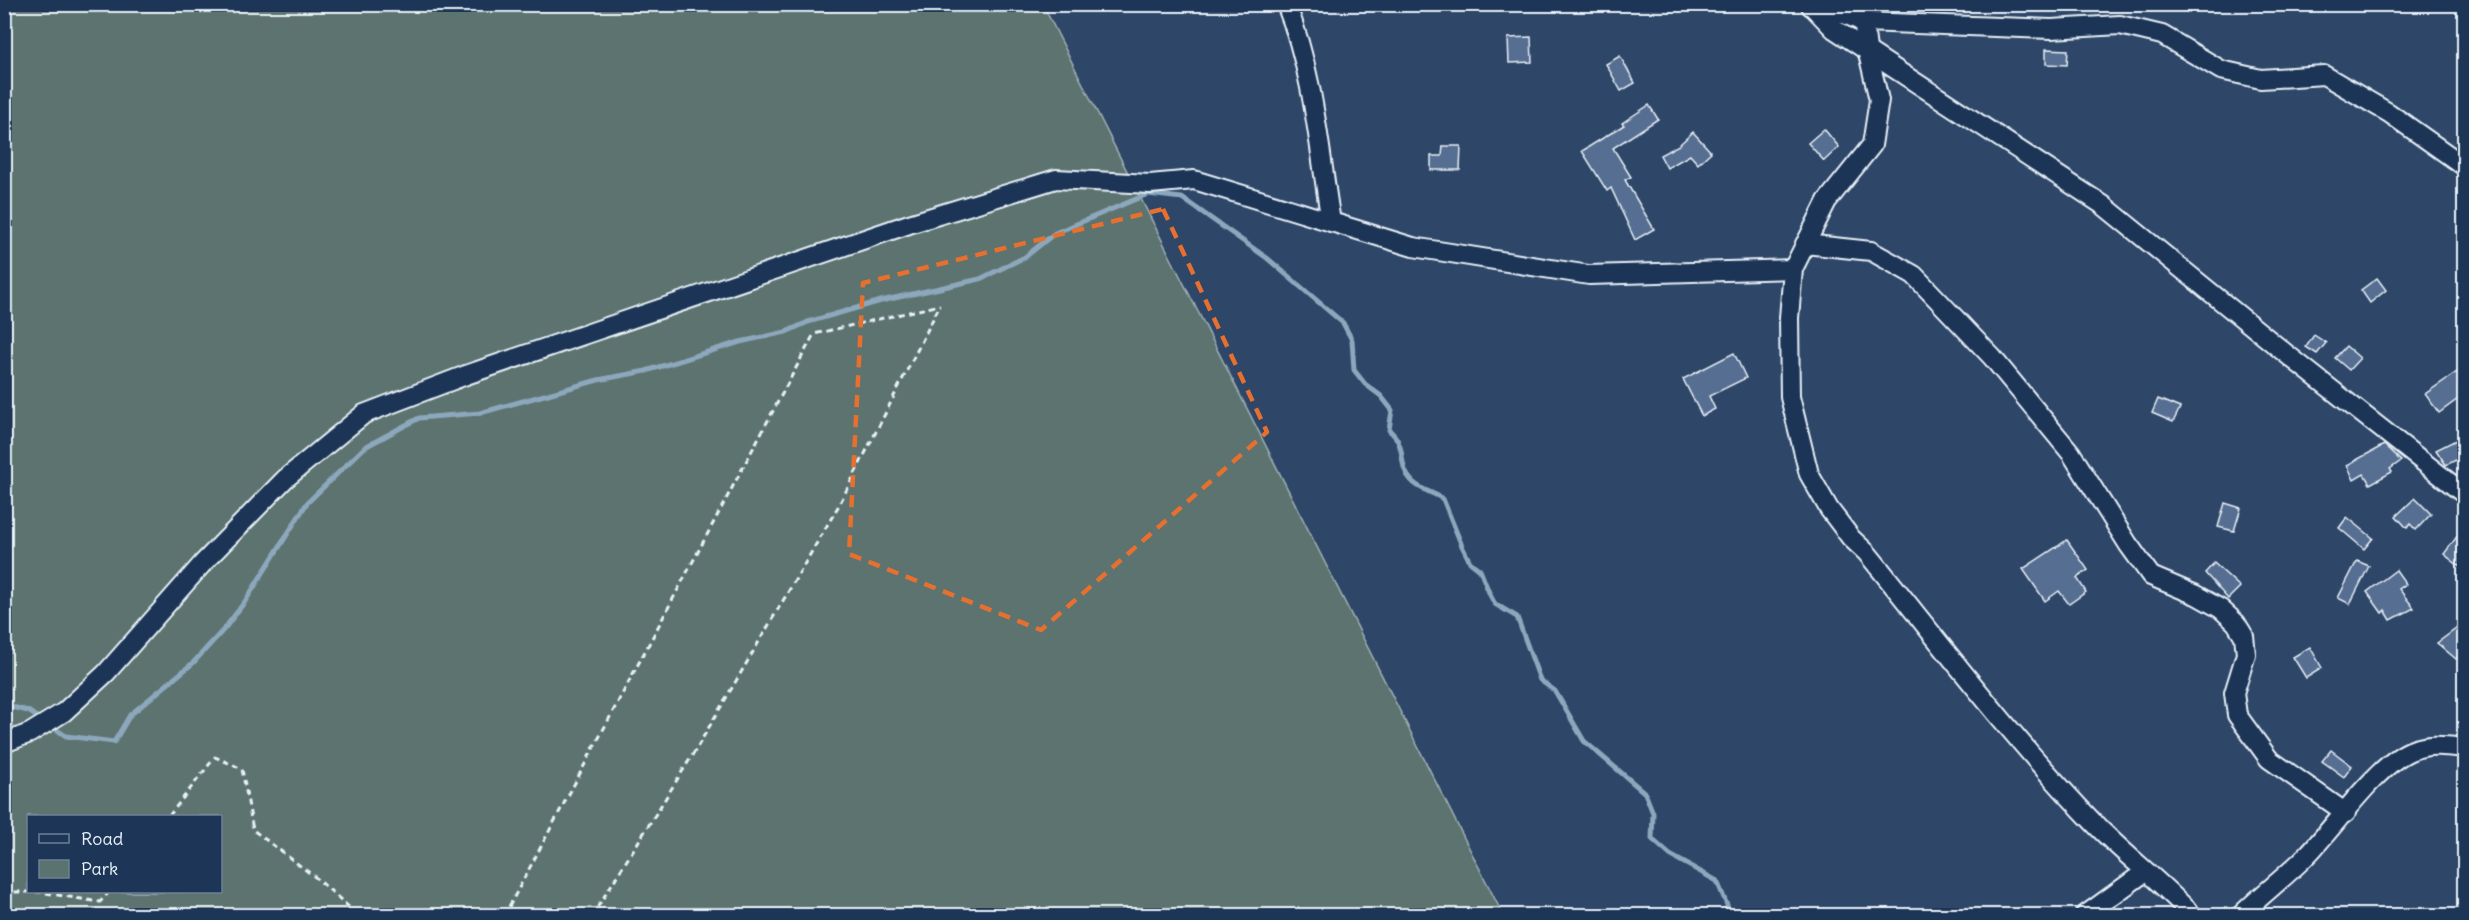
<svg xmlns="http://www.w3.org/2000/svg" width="2469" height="920" viewBox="0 0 2469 920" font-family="Delius,sans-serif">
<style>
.green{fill:#5b736f;stroke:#a2b2b4;stroke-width:1.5;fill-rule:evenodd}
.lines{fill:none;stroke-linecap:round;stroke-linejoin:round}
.stream{stroke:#8da8bd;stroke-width:5}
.building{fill:#576e91;stroke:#e8f1f8;stroke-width:1.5}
.minor-casing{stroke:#e8f1f8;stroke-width:22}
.path{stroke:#e8f1f8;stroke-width:3;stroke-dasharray:6 4.5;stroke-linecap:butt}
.minor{stroke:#1d3557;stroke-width:18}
.marked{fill:none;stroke:#e8702f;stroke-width:4.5;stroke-dasharray:12 8;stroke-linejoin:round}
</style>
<rect width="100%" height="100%" fill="#2e4668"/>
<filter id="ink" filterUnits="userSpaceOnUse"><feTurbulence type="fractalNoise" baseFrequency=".0167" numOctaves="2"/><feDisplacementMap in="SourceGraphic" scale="12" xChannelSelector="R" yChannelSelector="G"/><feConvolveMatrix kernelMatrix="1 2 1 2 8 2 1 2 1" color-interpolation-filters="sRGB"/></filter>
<g filter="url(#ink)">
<path class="green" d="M5,4l1038,1 460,910 -1498,1zM28,816h192v76h-192z"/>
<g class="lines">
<path class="stream" d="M4,705l24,6 38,25 48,6 16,-27 63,-52 32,-35 21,-28 61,-97 58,-56 54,-29 61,-5 118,-33 48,-9 94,-29 46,-10 22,-10 73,-21 99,-22 45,-22 30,-24 93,-39 34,4 85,60 76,65 9,17 2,30 11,14 16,12 11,14 -3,20c19,16 8,35 22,50 8,10 22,12 32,19l19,47 8,16 10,8 10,25 5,9 22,13 23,63 15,11 29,50 61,52 8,20 -1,26 18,16 47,26 10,24 2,11"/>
</g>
<g class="building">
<path d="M1531,37l1,25 -23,1 -1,-25z"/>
<path d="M2046,49l22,1 -1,15 -21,-1z"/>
<path d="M1620,56l15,27 -14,8 -15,-27z"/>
<path d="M1649,105l9,14 -45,29 18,29 -6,3 29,49 -19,11 -24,-52 -4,3 -25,-40 42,-26 -2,-2z"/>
<path d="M1824,129l15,18 -15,14 -16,-18z"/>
<path d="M1693,132l18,20 -13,12 -8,-9 -23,13 -7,-13 19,-10z"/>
<path d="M1443,146h18l-1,24h-29v-14h11z"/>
<path d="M2377,278l9,12 -16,13 -9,-13z"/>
<path d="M2314,335l12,8 -9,11 -11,-7z"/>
<path d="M2346,346l14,12 -11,12 -14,-12z"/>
<path d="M1734,353l12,25 -37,18 6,13 -13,7 -19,-37z"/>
<path d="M2457,372l7,11 -6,7 4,6 -23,17 -14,-19z"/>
<path d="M2158,399l22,9 -7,14 -21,-9z"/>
<path d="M2456,440l8,16 -18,9 -10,-15z"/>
<path d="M2384,445l17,16 -11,8 2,3 -22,12 -6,-10 -10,6 -7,-15z"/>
<path d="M2415,498l16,16 -15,16 -6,-6 -3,4 -11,-12z"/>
<path d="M2225,503l16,5 -7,23 -16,-4z"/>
<path d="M2347,517l26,21 -9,11 -25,-21z"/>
<path d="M2464,527v43l-20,-16z"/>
<path d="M2067,540l21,30 -11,8 9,14 -17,12 -10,-13 -14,10 -22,-32z"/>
<path d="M2357,561l12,5 -19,38 -12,-6z"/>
<path d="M2214,563l26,24 -12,12 -23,-26z"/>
<path d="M2396,570l10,14 -7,5 15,19 -23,12 -6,-10 -3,3 -15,-21z"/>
<path d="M2464,623v26l-8,10 -19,-16z"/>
<path d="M2310,647l12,21 -16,10 -13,-21z"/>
<path d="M2331,750l21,16 -8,11 -22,-16z"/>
</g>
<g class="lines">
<g class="minor-casing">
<g id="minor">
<path d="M1286,4c28,70 33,145 45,218"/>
<path d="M1810,4l24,25 269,176 181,147 180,142"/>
<path d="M1861,4l6,45 12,51 -7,45 -45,56 -34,68 -4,49 1,79 19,77 20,35 22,29 16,15c74,91 144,184 226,269 31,33 69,60 100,94"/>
<path d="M1811,6l36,9 16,7 188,7 69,-4 42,10 59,35 40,9 63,-4 65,38 75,53"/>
<path d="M1805,244l66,7 43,24 78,82 79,96 57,91 23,32 45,19 25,14 15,14 8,13 2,18 -12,39 3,22 32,44 77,54"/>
<path d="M4,743l26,-10 34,-21 42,-39 98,-111 81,-83 79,-65 102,-39 443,-151 147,-45 94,5 44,-4 219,67 176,28 204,-6"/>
<path d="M2084,916l61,-44"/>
<path d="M2240,916c22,-22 47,-40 68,-62 27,-28 69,-89 102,-103 18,-8 37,-5 54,-3"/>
</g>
</g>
<g class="path">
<path d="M169,816l46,-59 27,12 11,61 62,47 44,39"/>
<path d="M4,892h35l61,10 9,-10"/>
<path d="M504,916l310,-582 126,-29"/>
<path d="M592,916l103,-165 144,-246 101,-200"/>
</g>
<use href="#minor" class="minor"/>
</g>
</g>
<path class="marked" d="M1163,209l104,223 -226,198 -192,-76 14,-271z"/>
<rect width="2469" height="920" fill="none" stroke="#1d3557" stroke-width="24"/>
<rect x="12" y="12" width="2445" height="896" fill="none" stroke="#e8f1f8" stroke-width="2" filter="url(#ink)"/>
<rect x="27" y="815" width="195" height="78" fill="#1d3557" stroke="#6e8097" stroke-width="1.5"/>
<rect x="39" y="834" width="30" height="9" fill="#1d3557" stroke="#6e8097" stroke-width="1.5"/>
<text x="81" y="845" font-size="18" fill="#e8f1f8">Road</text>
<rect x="39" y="860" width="30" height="18" fill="#5b736f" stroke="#6e8097" stroke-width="1.5"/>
<text x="81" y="875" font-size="18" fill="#e8f1f8">Park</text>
</svg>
